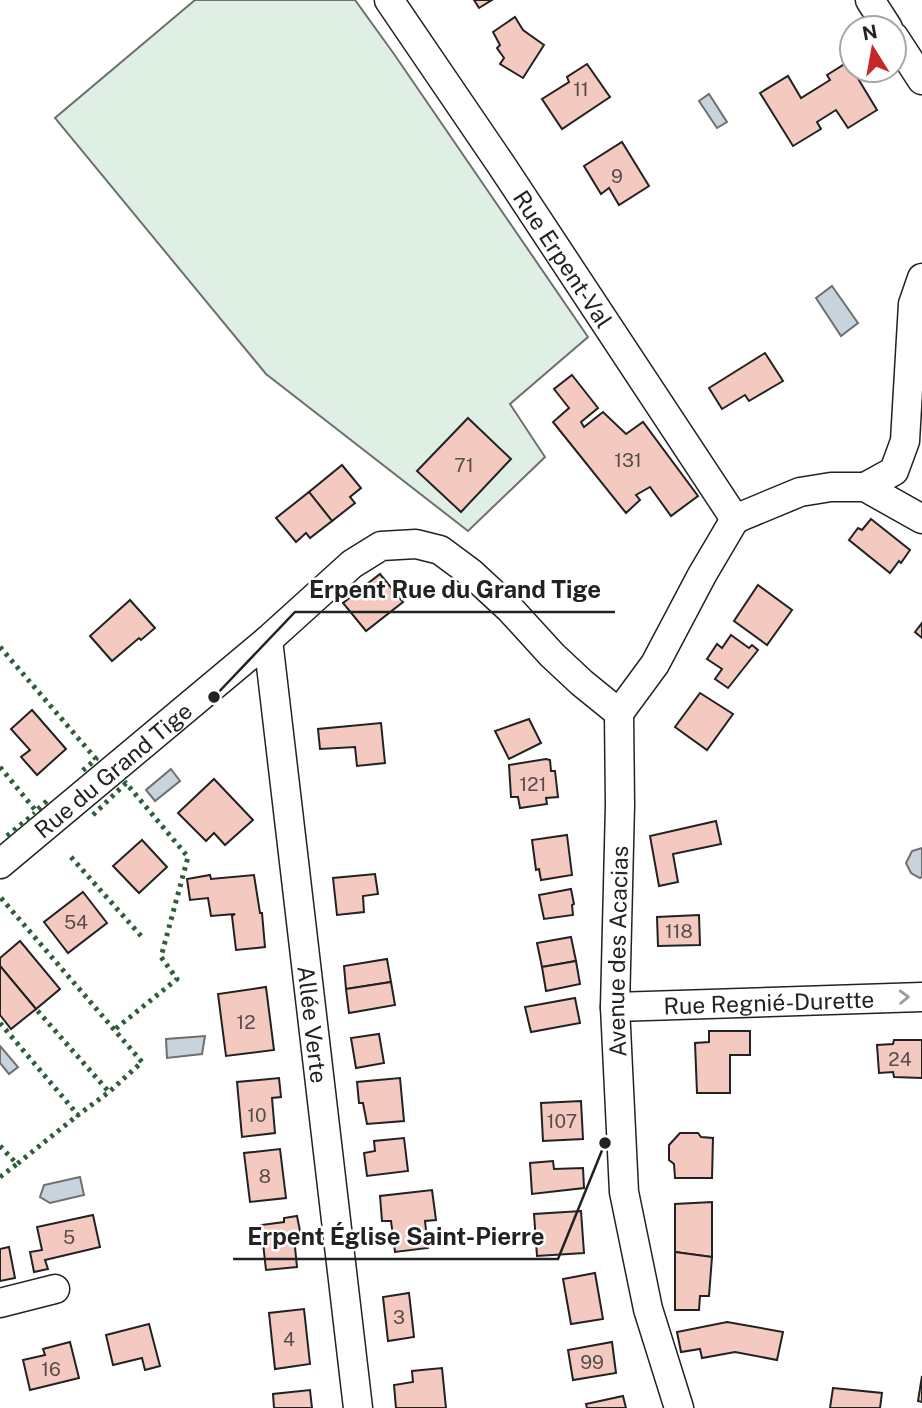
<svg xmlns="http://www.w3.org/2000/svg" width="922" height="1408" viewBox="0 0 922 1408" font-family="'Public Sans',sans-serif">
<style>
.green{fill:#e0efe3;stroke:#6f6f6f;stroke-width:2}
.water{fill:#c7d3dd;stroke:#6f6f6f;stroke-width:2}
.building{fill:#f3c9c0;stroke:#222;stroke-width:2}
.lines{fill:none;stroke-linecap:round;stroke-linejoin:round}
.minor-casing{stroke:#222;stroke-width:31}
.minor{stroke:#fff;stroke-width:28}
.hedge{stroke:#2f5e38;stroke-width:5;stroke-dasharray:3.5 5;stroke-linecap:butt}
.oneway{stroke:#9c9c9c}
.labels{text-anchor:middle;dominant-baseline:central;stroke-width:5;stroke-linejoin:round;paint-order:stroke}
.number-label{font-size:19px;fill:#564c4a}
.street-label{font-size:23px;fill:#222;stroke:#fff}
.leader{fill:none;stroke:#222;stroke-width:2.5}
.callout-dot{fill:#222;stroke:#fff;stroke-width:2.5}
.callout-label{font-size:24px;text-anchor:middle;font-weight:bold;fill:#222;stroke:#fff;stroke-width:5;stroke-linejoin:round;paint-order:stroke}
</style>
<rect width="100%" height="100%" fill="#fff"/>
<path class="green" d="M195,0h160l39,54 194,283 -78,67 35,53 -77,74 -202,-157 -211,-256z"/>
<g class="water">
<path d="M709,94l18,28 -10,6 -18,-27z"/>
<path d="M832,286l26,37 -17,13 -25,-38z"/>
<path d="M171,769l9,12 -25,20 -9,-11z"/>
<path d="M922,848v29l-2,1 -9,-5 -5,-10 6,-12z"/>
<path d="M205,1036l-3,18 -35,4 -1,-19z"/>
<path d="M0,1046l18,21 -9,7 -9,-11z"/>
<path d="M80,1177l4,18 -34,8 -10,-6 4,-12z"/>
</g>
<g class="building">
<path d="M474,0h18l-13,8z"/>
<path d="M515,17l8,13 21,15 -21,33 -23,-14 4,-6 -7,-10 3,-3 -7,-13z"/>
<path d="M848,62l29,48 -29,18 -12,-18 -19,12 4,7 -28,17 -33,-53 28,-17 13,22 29,-18 -3,-5z"/>
<path d="M587,64l23,33 -48,32 -20,-30 27,-17 -2,-5z"/>
<path d="M622,142l27,44 -30,19 -10,-17 -8,6 -17,-28z"/>
<path d="M765,353l18,28 -34,20 -4,-6 -23,14 -13,-21z"/>
<path d="M572,375l26,33 -17,14 3,5 19,-15 23,22 17,-12 55,74 -27,20 -21,-29 -14,8 4,5 -14,13 -73,-91 16,-14 -15,-19z"/>
<path d="M468,418l43,41 -50,53 -44,-41z"/>
<path d="M342,465l19,23 -11,9 5,6 -23,18 -23,-29z"/>
<path d="M309,492l23,29 -22,17 -4,-5 -10,9 -20,-24z"/>
<path d="M871,519l39,31 -9,13 -2,-2 -9,12 -41,-33 9,-12 4,2z"/>
<path d="M380,574l23,28 -37,29 -23,-28z"/>
<path d="M758,585l34,25 -25,35 -33,-24z"/>
<path d="M130,600l25,28 -14,12 -2,-2 -27,23 -22,-25z"/>
<path d="M922,623v15l-7,-6z"/>
<path d="M731,635l18,13 3,-3 6,5 -30,38 -13,-9 7,-10 -15,-10 10,-15 5,4z"/>
<path d="M700,693l33,21 -26,36 -32,-23z"/>
<path d="M32,710l34,39 -29,26 -16,-18 9,-7 -19,-21z"/>
<path d="M529,719l12,24 -32,16 -14,-28z"/>
<path d="M381,723l4,40 -28,3 -2,-19 -35,2 -2,-20z"/>
<path d="M546,759l4,1 1,11h4l3,26 -12,1 1,6 -27,4 -2,-11h-7l-2,-32z"/>
<path d="M214,779l39,41 -28,25 -11,-12 -8,8 -28,-28z"/>
<path d="M716,821l5,23 -48,10 5,28 -19,4 -9,-50z"/>
<path d="M567,835l5,40 -31,5 -2,-11 -3,1 -4,-30z"/>
<path d="M142,840l25,27 -28,26 -26,-27z"/>
<path d="M375,874l3,20 -15,2 1,16 -27,3 -4,-37z"/>
<path d="M210,875l1,4 43,-4 6,38h2l3,34 -29,3 -4,-34 3,-2 -24,2 -3,-18 -18,2 -3,-21z"/>
<path d="M571,889l3,15 -2,1 1,10 -29,4 -5,-24z"/>
<path d="M83,892l24,31 -39,30 -24,-31z"/>
<path d="M699,915l1,30 -42,1 -1,-29z"/>
<path d="M571,937l5,24 -34,6 -5,-24z"/>
<path d="M20,941l40,48 -24,20 -36,-43v-8z"/>
<path d="M387,959l4,23 -45,7 -2,-23z"/>
<path d="M576,961l4,23 -34,7 -4,-24z"/>
<path d="M0,966l36,43 -25,20 -11,-14z"/>
<path d="M391,982l4,23 -46,8 -3,-24z"/>
<path d="M266,987l8,63 -48,6 -8,-62z"/>
<path d="M575,998l5,25 -49,9 -6,-25z"/>
<path d="M709,1031h41v24h-20v38h-33l-2,-50 14,-1z"/>
<path d="M379,1034l5,29 -28,5 -5,-30z"/>
<path d="M894,1040h28v38l-28,-1 -1,-5 -14,1 -2,-28 16,-1z"/>
<path d="M279,1078l2,19 -9,1 3,35 -33,4 -5,-55z"/>
<path d="M400,1078l4,43 -37,3 -4,-21h-4l-2,-21z"/>
<path d="M581,1101l2,38 -40,2 -2,-38z"/>
<path d="M680,1133h18l3,4 12,1 -1,40h-37l-1,-14 -5,-4v-15z"/>
<path d="M404,1138l4,33 -41,5 -3,-23 11,-2 -1,-10z"/>
<path d="M280,1149l6,49 -36,4 -6,-49z"/>
<path d="M553,1161l1,8 29,-1 1,20 -52,6 -2,-31z"/>
<path d="M432,1190l4,30 -11,1 3,27 -33,4 -4,-31h-9l-2,-25z"/>
<path d="M712,1202v55l-37,-5v-48z"/>
<path d="M581,1211l3,42 -47,3 -3,-42z"/>
<path d="M93,1215l7,32 -55,13 3,9 -14,3 -4,-20 12,-2 -5,-23z"/>
<path d="M297,1216l4,20 -7,1 3,30 -31,3 -5,-45 23,-3v-4z"/>
<path d="M9,1247l6,31 -15,3v-32z"/>
<path d="M675,1252l37,5 -3,39h-9l-1,14h-24z"/>
<path d="M595,1273l8,46 -32,5 -8,-45z"/>
<path d="M409,1293l5,44 -26,4 -5,-44z"/>
<path d="M304,1309l6,55 -35,5 -6,-56z"/>
<path d="M727,1322l56,10 -6,28 -42,-8 -33,6 -2,-9 -19,3 -4,-20z"/>
<path d="M149,1324l11,42 -15,4 -3,-12 -29,7 -7,-30z"/>
<path d="M70,1342l9,36 -49,12 -7,-30 22,-5 -2,-6z"/>
<path d="M612,1342l4,31 -43,7 -5,-30z"/>
<path d="M442,1368l4,40h-50l-2,-23 19,-3 -1,-11z"/>
<path d="M922,1376v26l-4,-1z"/>
<path d="M833,1388l49,5 -2,15h-50z"/>
<path d="M310,1390l2,18h-38l-1,-14z"/>
<path d="M623,1396l3,12h-39l-1,-4z"/>
</g>
<g class="lines">
<g class="minor-casing">
<g id="minor">
<path id="s1" d="M389,0l113,166 233,353"/>
<path d="M870,0l18,28"/>
<path d="M894,37l28,43"/>
<path d="M865,487l29,-16 11,-30 8,-137 9,-26"/>
<path d="M735,519l65,-27 31,-5h34l57,32"/>
<path id="s2" d="M268,640l90,768"/>
<path id="s3" d="M0,864l268,-224 84,-76 29,-18 35,-2 24,6 31,23 39,36 42,46 30,28 37,30"/>
<path id="s4" d="M615,1007l307,-10"/>
<path d="M0,1303l55,-14"/>
<path id="s5" d="M679,1408l-31,-99 -24,-117 -9,-185 5,-202 -1,-92 36,-49 47,-89 33,-56"/>
</g>
</g>
<use href="#minor" class="minor"/>
<g class="hedge">
<path d="M0,647l96,112 -15,13"/>
<path d="M0,767l36,44 14,-13"/>
<path d="M93,815l33,-32 62,74 -27,100 16,22 -63,51"/>
<path d="M7,836l28,-23"/>
<path d="M71,857l71,80"/>
<path d="M1,898l141,164 -33,30 -73,-83"/>
<path d="M0,1023l78,92 31,-23"/>
<path d="M0,1146l17,18 61,-49"/>
<path d="M0,1177l17,-13"/>
</g>
</g>
<defs><path id="oneway-chevron" d="M-2-3.5L2.5 0L-2 3.5" fill="none" stroke-width="1.6" stroke-linecap="round" stroke-linejoin="round" transform="scale(1.75)"/></defs>
<use class="oneway" href="#oneway-chevron" transform="translate(904 997) rotate(-2)"/>
<g class="labels">
<g class="number-label">
<text x="581" y="89">11</text>
<text x="617" y="176">9</text>
<text x="628" y="460">131</text>
<text x="464" y="465">71</text>
<text x="533" y="784">121</text>
<text x="76" y="922">54</text>
<text x="679" y="931">118</text>
<text x="246" y="1022">12</text>
<text x="900" y="1059">24</text>
<text x="257" y="1115">10</text>
<text x="562" y="1121">107</text>
<text x="265" y="1176">8</text>
<text x="69" y="1237">5</text>
<text x="399" y="1317">3</text>
<text x="289" y="1339">4</text>
<text x="592" y="1362">99</text>
<text x="51" y="1369">16</text>
</g>
<g class="street-label">
<text stroke="none"><textPath href="#s1" startOffset="312">Rue Erpent-Val</textPath></text>
<text stroke="none"><textPath href="#s3" startOffset="147">Rue du Grand Tige</textPath></text>
<text stroke="none"><textPath href="#s5" startOffset="464">Avenue des Acacias</textPath></text>
<text stroke="none"><textPath href="#s4" startOffset="154">Rue Regnié-Durette</textPath></text>
<text stroke="none"><textPath href="#s2" startOffset="387">Allée Verte</textPath></text>
</g>
</g>
<path class="leader" d="M214 697L295 612H615M605 1143L558 1259H233"/>
<g class="callout-dot">
<circle cx="214" cy="697" r="7"/>
<circle cx="605" cy="1143" r="7"/>
</g>
<g class="callout-label">
<text x="455" y="598">Erpent Rue du Grand Tige</text>
<text x="396" y="1245">Erpent Église Saint-Pierre</text>
</g>
<g transform="translate(873 49) rotate(349)"><circle r="33" fill="#ffffff" stroke="#a7a7a7" stroke-width="2"/>
<path d="M0-5L12 26L0 18L-12 26Z" fill="#c62828"/>
<text y="-10" font-size="19" font-weight="bold" text-anchor="middle" fill="#222222">N</text>
</g>
</svg>
